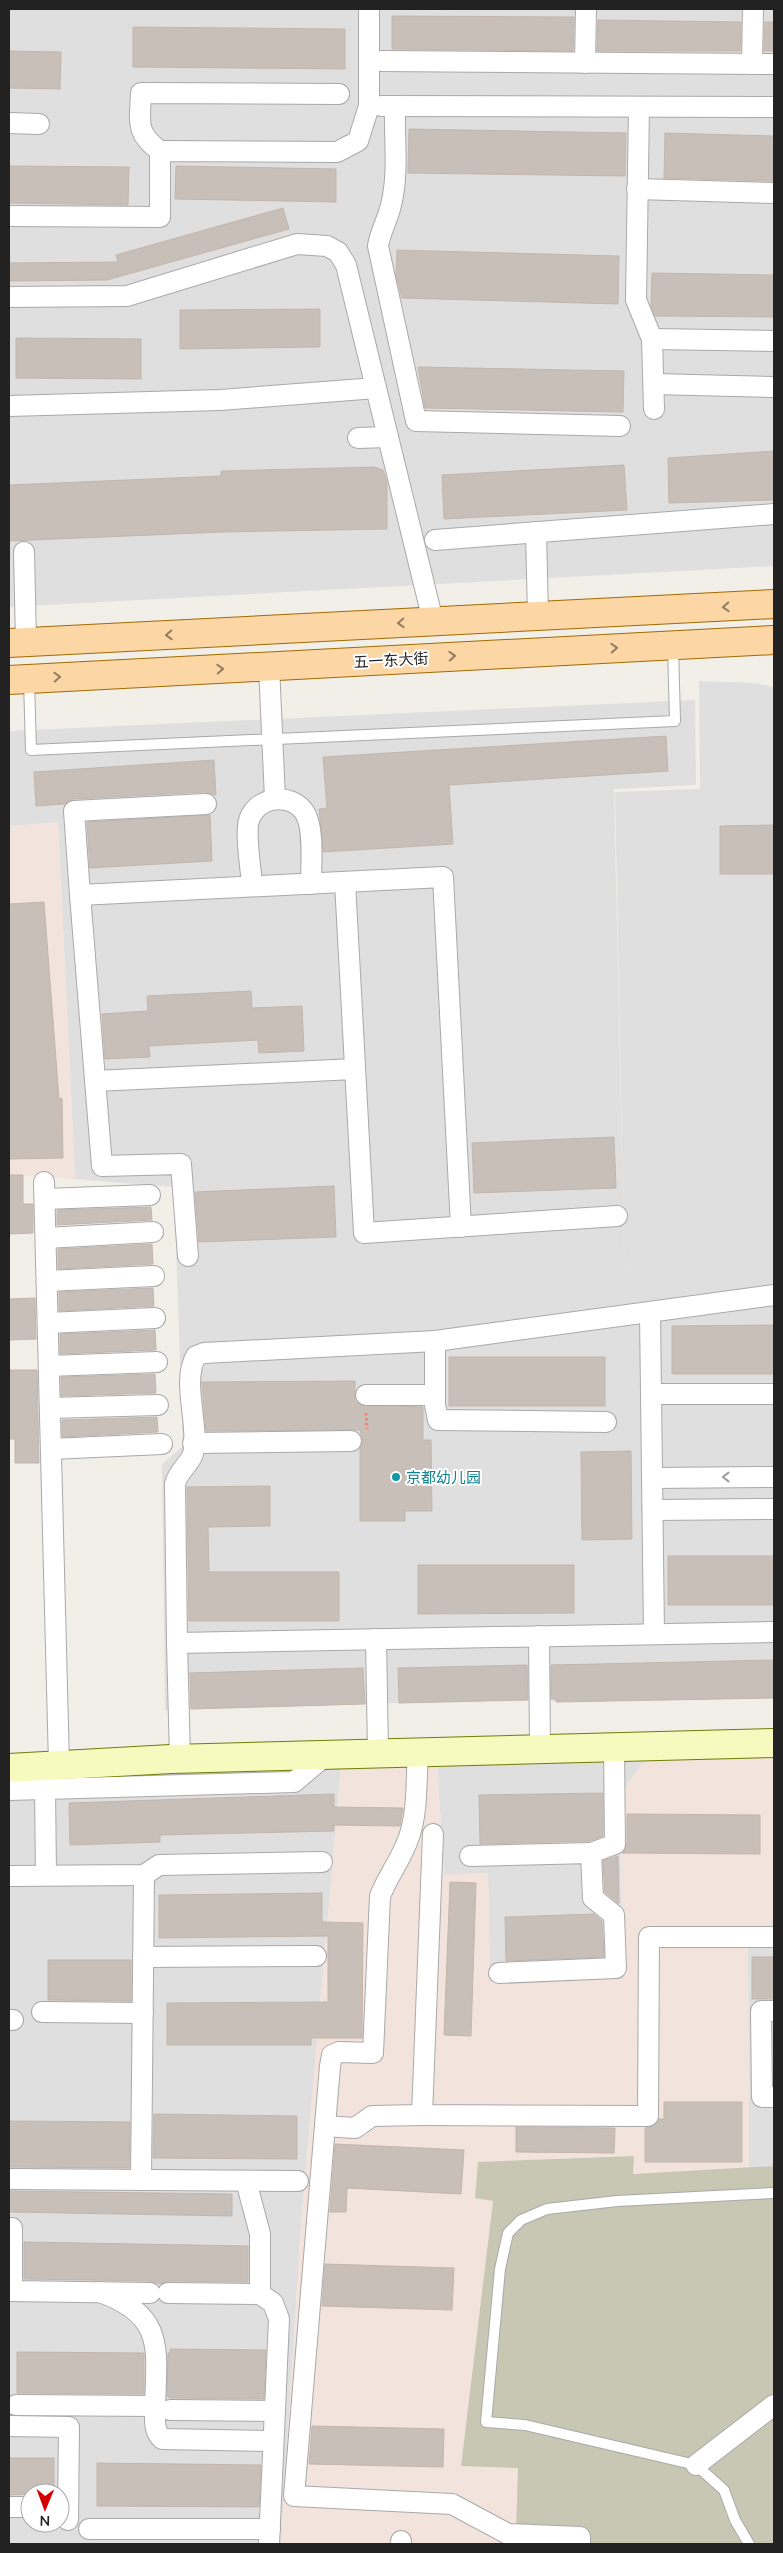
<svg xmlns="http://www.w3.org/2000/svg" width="783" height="2553" viewBox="0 0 783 2553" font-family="Mulish,'Noto Sans SC',sans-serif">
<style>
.residential{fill:#e0dfdf;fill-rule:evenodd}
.military{fill:#f3e3dd}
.construction{fill:#c7c7b4}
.building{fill:#c7bfb8;stroke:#c4b6ab}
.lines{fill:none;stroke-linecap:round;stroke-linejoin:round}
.lane-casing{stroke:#a9a9a9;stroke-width:12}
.street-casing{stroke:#a9a9a9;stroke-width:22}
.secondary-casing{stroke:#707d05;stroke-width:30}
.primary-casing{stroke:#a06b00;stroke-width:30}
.path{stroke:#fa8072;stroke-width:3;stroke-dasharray:2.5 2.5;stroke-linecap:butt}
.lane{stroke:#fff;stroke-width:10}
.street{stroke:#fff;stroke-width:20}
.secondary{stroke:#f7fabf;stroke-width:28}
.primary{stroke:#fcd6a4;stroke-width:28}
.oneway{stroke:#8f7c63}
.oneway2{stroke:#9c9c9c}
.culture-dot{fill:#0f9aa8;stroke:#fff;stroke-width:2}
.labels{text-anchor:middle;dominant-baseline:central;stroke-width:4;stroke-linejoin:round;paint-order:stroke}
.street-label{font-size:15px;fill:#222;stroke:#fff}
.culture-label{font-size:15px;fill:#0d838f;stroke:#fff;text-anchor:start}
</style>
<rect width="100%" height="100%" fill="#f2efe9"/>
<g class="residential">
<path d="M9,9h765v557l-765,41z"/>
<path d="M699,681l56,2 19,4v1011l-218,3 -25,-2 -366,11 -3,-246 21,-18 -9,-259 -99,-8 -17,-356 -49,3v-95l686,-31 1,85 -82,4 11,507 -10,-504 85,-3z"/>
<path d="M648,1756l-29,40 5,183 -134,2 -2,-108 -44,3 -7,-114z"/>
<path d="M341,1766l-40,459 -20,319h-272v-770zM30,2493h30v30h-30z"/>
<path d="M748,1941l26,1v224l-25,2z"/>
</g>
<g class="military">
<path d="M58,822l17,357 -66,-4v-349z"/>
<path d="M774,1754v188h-26l1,226 -116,6 1,-18 -156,6 15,39 -32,265 57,1 67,77h-304l20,-319 40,-459 96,-4 7,113 44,-2 2,108 134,-2 -5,-183 29,-40z"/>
</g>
<path class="construction" d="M634,2156l-1,18 141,-8v378h-189l-69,-12 2,-64 -57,-2 32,-265 -18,-3 3,-36z"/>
<g class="building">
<path d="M392,16l182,1 -1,34 -181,-2z"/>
<path d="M598,20l143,2 -1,29h-143z"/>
<path d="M765,22h9v29h-10z"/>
<path d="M133,27l212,2v40l-212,-2z"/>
<path d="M9,51l52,1 -1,37 -51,-1z"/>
<path d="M409,129l217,4 -1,43 -217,-3z"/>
<path d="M665,133l109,3v45l-110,-3z"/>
<path d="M9,166l120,1 -1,38 -119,-2z"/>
<path d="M176,166l160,3v33l-161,-3z"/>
<path d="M283,208l6,21 -182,51 -98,1v-18l109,-1 -2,-7z"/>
<path d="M397,250l222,6 -1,48 -216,-6 -6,-23z"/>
<path d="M652,273l122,2v42l-119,-1 -4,-10z"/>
<path d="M320,309v38l-140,2v-39z"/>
<path d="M16,338l125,1v40l-125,-1z"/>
<path d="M418,367l206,4 -1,41 -198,-4z"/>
<path d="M774,451v49l-105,3 -1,-45z"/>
<path d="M624,465l3,45 -183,9 -2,-44z"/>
<path d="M374,467l9,3 4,12v47l-164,3 -214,9v-56l212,-9v-5z"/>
<path d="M666,736l2,35 -219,14 4,59 -130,8 -4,-43 8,-1 -4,-51z"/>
<path d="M214,760l2,35 -11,-3 -132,7 -9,5 -28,2 -2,-34z"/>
<path d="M210,815l2,46 -122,7 -3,-46z"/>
<path d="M774,825v49h-54v-48z"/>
<path d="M44,902l15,197 3,-1 1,60 -54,1v-255z"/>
<path d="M251,991l1,17 50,-2 2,45 -45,2 -1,-13 -109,6 1,11 -45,2 -3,-45 46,-3 -1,-15z"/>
<path d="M614,1137l2,51 -142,5 -2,-50z"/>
<path d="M9,1175h14v29h10v29l-24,1z"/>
<path d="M334,1186l2,51 -137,5 -4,-50z"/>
<path d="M151,1207l1,13 -95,5v-15z"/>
<path d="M152,1244l1,20 -95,5v-20z"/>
<path d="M153,1288l1,18 -95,5v-19z"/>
<path d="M35,1298l1,41 -27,1v-41z"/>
<path d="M774,1325v49h-102v-48z"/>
<path d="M155,1330l1,20 -96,4v-20z"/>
<rect x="449" y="1357" width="156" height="49"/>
<path d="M9,1370h28l2,93h-24v-24h-6z"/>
<path d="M155,1374l1,19 -95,3v-19z"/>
<path d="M355,1381v20l6,4 62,2v33h8l1,71h-27v10h-45v-73l3,-7 -3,-11 -154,1 -4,-49z"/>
<path d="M157,1417l1,15 -96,5v-17z"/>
<path d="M631,1451l1,88 -50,1 -1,-88z"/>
<path d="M270,1486v40l-62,1 1,45h130v49h-150l-2,-134z"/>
<rect x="668" y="1556" width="106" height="49"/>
<path d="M418,1565h156v48l-156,1z"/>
<path d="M774,1660v38l-218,4v-3h-5v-34z"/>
<path d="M527,1665l1,35 -129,3 -1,-35z"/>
<path d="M363,1668l2,36 -174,5 -1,-36z"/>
<path d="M603,1793v43l-14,5 -109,3 -1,-49z"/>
<path d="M334,1794v13l69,1 -3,18 -66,-1v6l-174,4v7l-90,3 -1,-42z"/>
<path d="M627,1814l133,1v39l-138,-1 5,-9z"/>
<path d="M618,1856l1,47h-1l-13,-11 -2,-31z"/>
<path d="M450,1882l26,1 -5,153 -27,-1z"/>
<path d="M322,1893v29l41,1 -1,115h-51v7h-144v-42l161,-1v-66l-169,2v-43z"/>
<path d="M594,1914l8,7 2,36 -98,4 -1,-44z"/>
<rect x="752" y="1957" width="22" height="42"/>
<path d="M48,1960h83v41l-83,-1z"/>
<path d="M664,2102h78v60h-97v-34l8,-2 6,-7h5z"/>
<path d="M154,2114l143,2v43l-144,-1z"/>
<path d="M9,2121l121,1 -1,46 -120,-1z"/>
<path d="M516,2127l99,1 -1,25 -98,-1z"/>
<path d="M335,2144l129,6 -3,44 -114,-6 -1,24h-16z"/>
<path d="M9,2191l223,3v22l-223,-4z"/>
<path d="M24,2242l224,4v36l-80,-1 -7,3 -11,-3 -126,-2z"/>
<path d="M325,2264l129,4 -2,42 -130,-4z"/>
<path d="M170,2349l96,1 -2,49 -94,-1 -3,-2 1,-43h2z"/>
<path d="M17,2352l127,1v41l-127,-1z"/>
<path d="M312,2426l132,3 -1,38 -134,-3z"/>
<path d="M9,2458h45v35l-45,2z"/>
<path d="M97,2463l164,2 -2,42 -162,-1z"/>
</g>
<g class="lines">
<g class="lane-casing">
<g id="lane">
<path d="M29,680l2,70 644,-29 -2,-75"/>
<path d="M749,2544l-14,-24 -11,-30 -28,-25 -171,-40 -39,-3 14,-153 8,-36 13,-13 26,-11 70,-8 157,-8"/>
</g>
</g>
<g class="street-casing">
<g id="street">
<path d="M381,61l393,3"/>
<path d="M585,63l1,-54"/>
<path d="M752,64l1,-55"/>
<path d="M381,106l393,1"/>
<path d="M395,106c-1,32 4,68 -4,99 -3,14 -11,27 -13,41l38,175 204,5"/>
<path d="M639,107l-3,193 16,39 2,70"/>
<path d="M9,123l30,1"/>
<path d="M160,151c-25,-18 -20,-29 -19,-58l198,1"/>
<path d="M637,189l137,4"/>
<path d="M9,216l151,1v-66l177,1 21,-11 11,-35v-97"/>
<path d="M9,297l118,-1 170,-52 30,2 11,6 8,13 87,356"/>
<path d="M652,339l122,2"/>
<path d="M654,384l120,3"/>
<path d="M9,406l211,-6 156,-12"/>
<path d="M358,438l30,-1"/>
<path d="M536,532l2,84"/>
<path d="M435,540l339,-26"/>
<path d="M24,552l2,90"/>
<path d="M269,666l6,133"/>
<path d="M345,882l19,351 253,-17"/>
<path d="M252,886c-1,-19 -6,-42 -4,-61 4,-29 45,-35 58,-10 8,16 5,50 5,69"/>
<path d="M80,895l-6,-84 132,-7"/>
<path d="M95,1081l260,-12"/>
<path d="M44,1182l15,583"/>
<path d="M45,1199l105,-4"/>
<path d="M46,1238l107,-6"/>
<path d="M188,1256l-7,-92 -79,2 -22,-271 363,-18 18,350"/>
<path d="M47,1281l107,-5"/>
<path d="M774,1295l-339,46 -231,12 -8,3c-15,26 4,70 -3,98 -4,11 -15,17 -18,30l2,159 597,-11"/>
<path d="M650,1313l4,321"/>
<path d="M48,1323l107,-5"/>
<path d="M435,1341v64l3,15 168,2"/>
<path d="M49,1366l108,-4"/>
<path d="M652,1394h122"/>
<path d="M366,1395h69"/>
<path d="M50,1408l108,-3"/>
<path d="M193,1443l158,-2"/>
<path d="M51,1449l111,-5"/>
<path d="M653,1478l121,-1"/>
<path d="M654,1510l120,-1"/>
<path d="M539,1636l1,113"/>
<path d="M376,1639l2,115"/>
<path d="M177,1643l3,116"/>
<path d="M418,1753c-2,27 0,58 -9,84 -7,21 -21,39 -29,59l-7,157 -34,-1 -7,3 -2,11 -36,430 158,8 56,30 72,3v7"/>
<path d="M45,1788l1,87"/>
<path d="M9,1790l285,-8 32,-27"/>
<path d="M433,1834l-11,281 226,1 1,-179h125"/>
<path d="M591,1853l24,-9 -1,-97"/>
<path d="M470,1856l121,-3 2,45 21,17 2,53 -117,5"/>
<path d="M9,1876l135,-1 15,-10 163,-3"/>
<path d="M143,1957l173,-1"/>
<path d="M774,2011h-13l1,86h12"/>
<path d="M42,2012l101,1"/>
<path d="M9,2020h4"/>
<path d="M325,2126l30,2 17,-12 50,-1"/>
<path d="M9,2179l289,2"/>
<path d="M141,2180l3,-305"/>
<path d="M246,2181l14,53v60l13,9 6,16 -10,225"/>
<path d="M9,2291l141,2"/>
<path d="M12,2291v-63"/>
<path d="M100,2292c67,24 56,58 55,118 0,12 -1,21 7,29l111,2"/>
<path d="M168,2293l92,1"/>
<path d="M16,2405l139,1"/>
<path d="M170,2410l105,1"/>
<path d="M9,2426l60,1 -1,93"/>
<path d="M696,2465l78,-60"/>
<path d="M9,2507h21"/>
<path d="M89,2529h181"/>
<path d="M401,2544v-3"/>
</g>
</g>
<g class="secondary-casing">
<path id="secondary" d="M9,1768l162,-9 603,-16"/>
</g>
<g class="primary-casing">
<g id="primary">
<path d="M9,643l765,-39"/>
<path d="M9,680l765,-40"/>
</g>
</g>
<path class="path" d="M366,1413l1,16"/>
<use href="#lane" class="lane"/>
<use href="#street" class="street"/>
<use href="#secondary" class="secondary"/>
<use href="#primary" class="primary"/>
</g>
<defs><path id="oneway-chevron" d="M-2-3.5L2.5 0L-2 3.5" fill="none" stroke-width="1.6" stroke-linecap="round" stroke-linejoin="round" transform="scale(1.25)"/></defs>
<g class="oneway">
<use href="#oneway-chevron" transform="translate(726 607) rotate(177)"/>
<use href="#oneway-chevron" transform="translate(401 623) rotate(177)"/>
<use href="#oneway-chevron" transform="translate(169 635) rotate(177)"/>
<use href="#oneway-chevron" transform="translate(614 648) rotate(-3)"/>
<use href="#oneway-chevron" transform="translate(452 656) rotate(-3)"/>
<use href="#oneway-chevron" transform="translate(220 669) rotate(-3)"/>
<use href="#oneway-chevron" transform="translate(57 677) rotate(-3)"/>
</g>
<use class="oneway2" href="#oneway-chevron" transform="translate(726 1477) rotate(180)"/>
<circle class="culture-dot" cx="396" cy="1477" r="5"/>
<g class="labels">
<g class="street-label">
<text transform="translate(391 660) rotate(-3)">五一东大街</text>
</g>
<g class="culture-label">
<text x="406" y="1477">京都幼儿园</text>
</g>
</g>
<rect width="783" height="2553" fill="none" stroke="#222222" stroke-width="20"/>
<g transform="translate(45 2508) rotate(181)"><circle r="24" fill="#ffffff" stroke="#a7a7a7"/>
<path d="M0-4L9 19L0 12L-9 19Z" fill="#d40000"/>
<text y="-8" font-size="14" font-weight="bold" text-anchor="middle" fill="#222222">N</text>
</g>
</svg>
